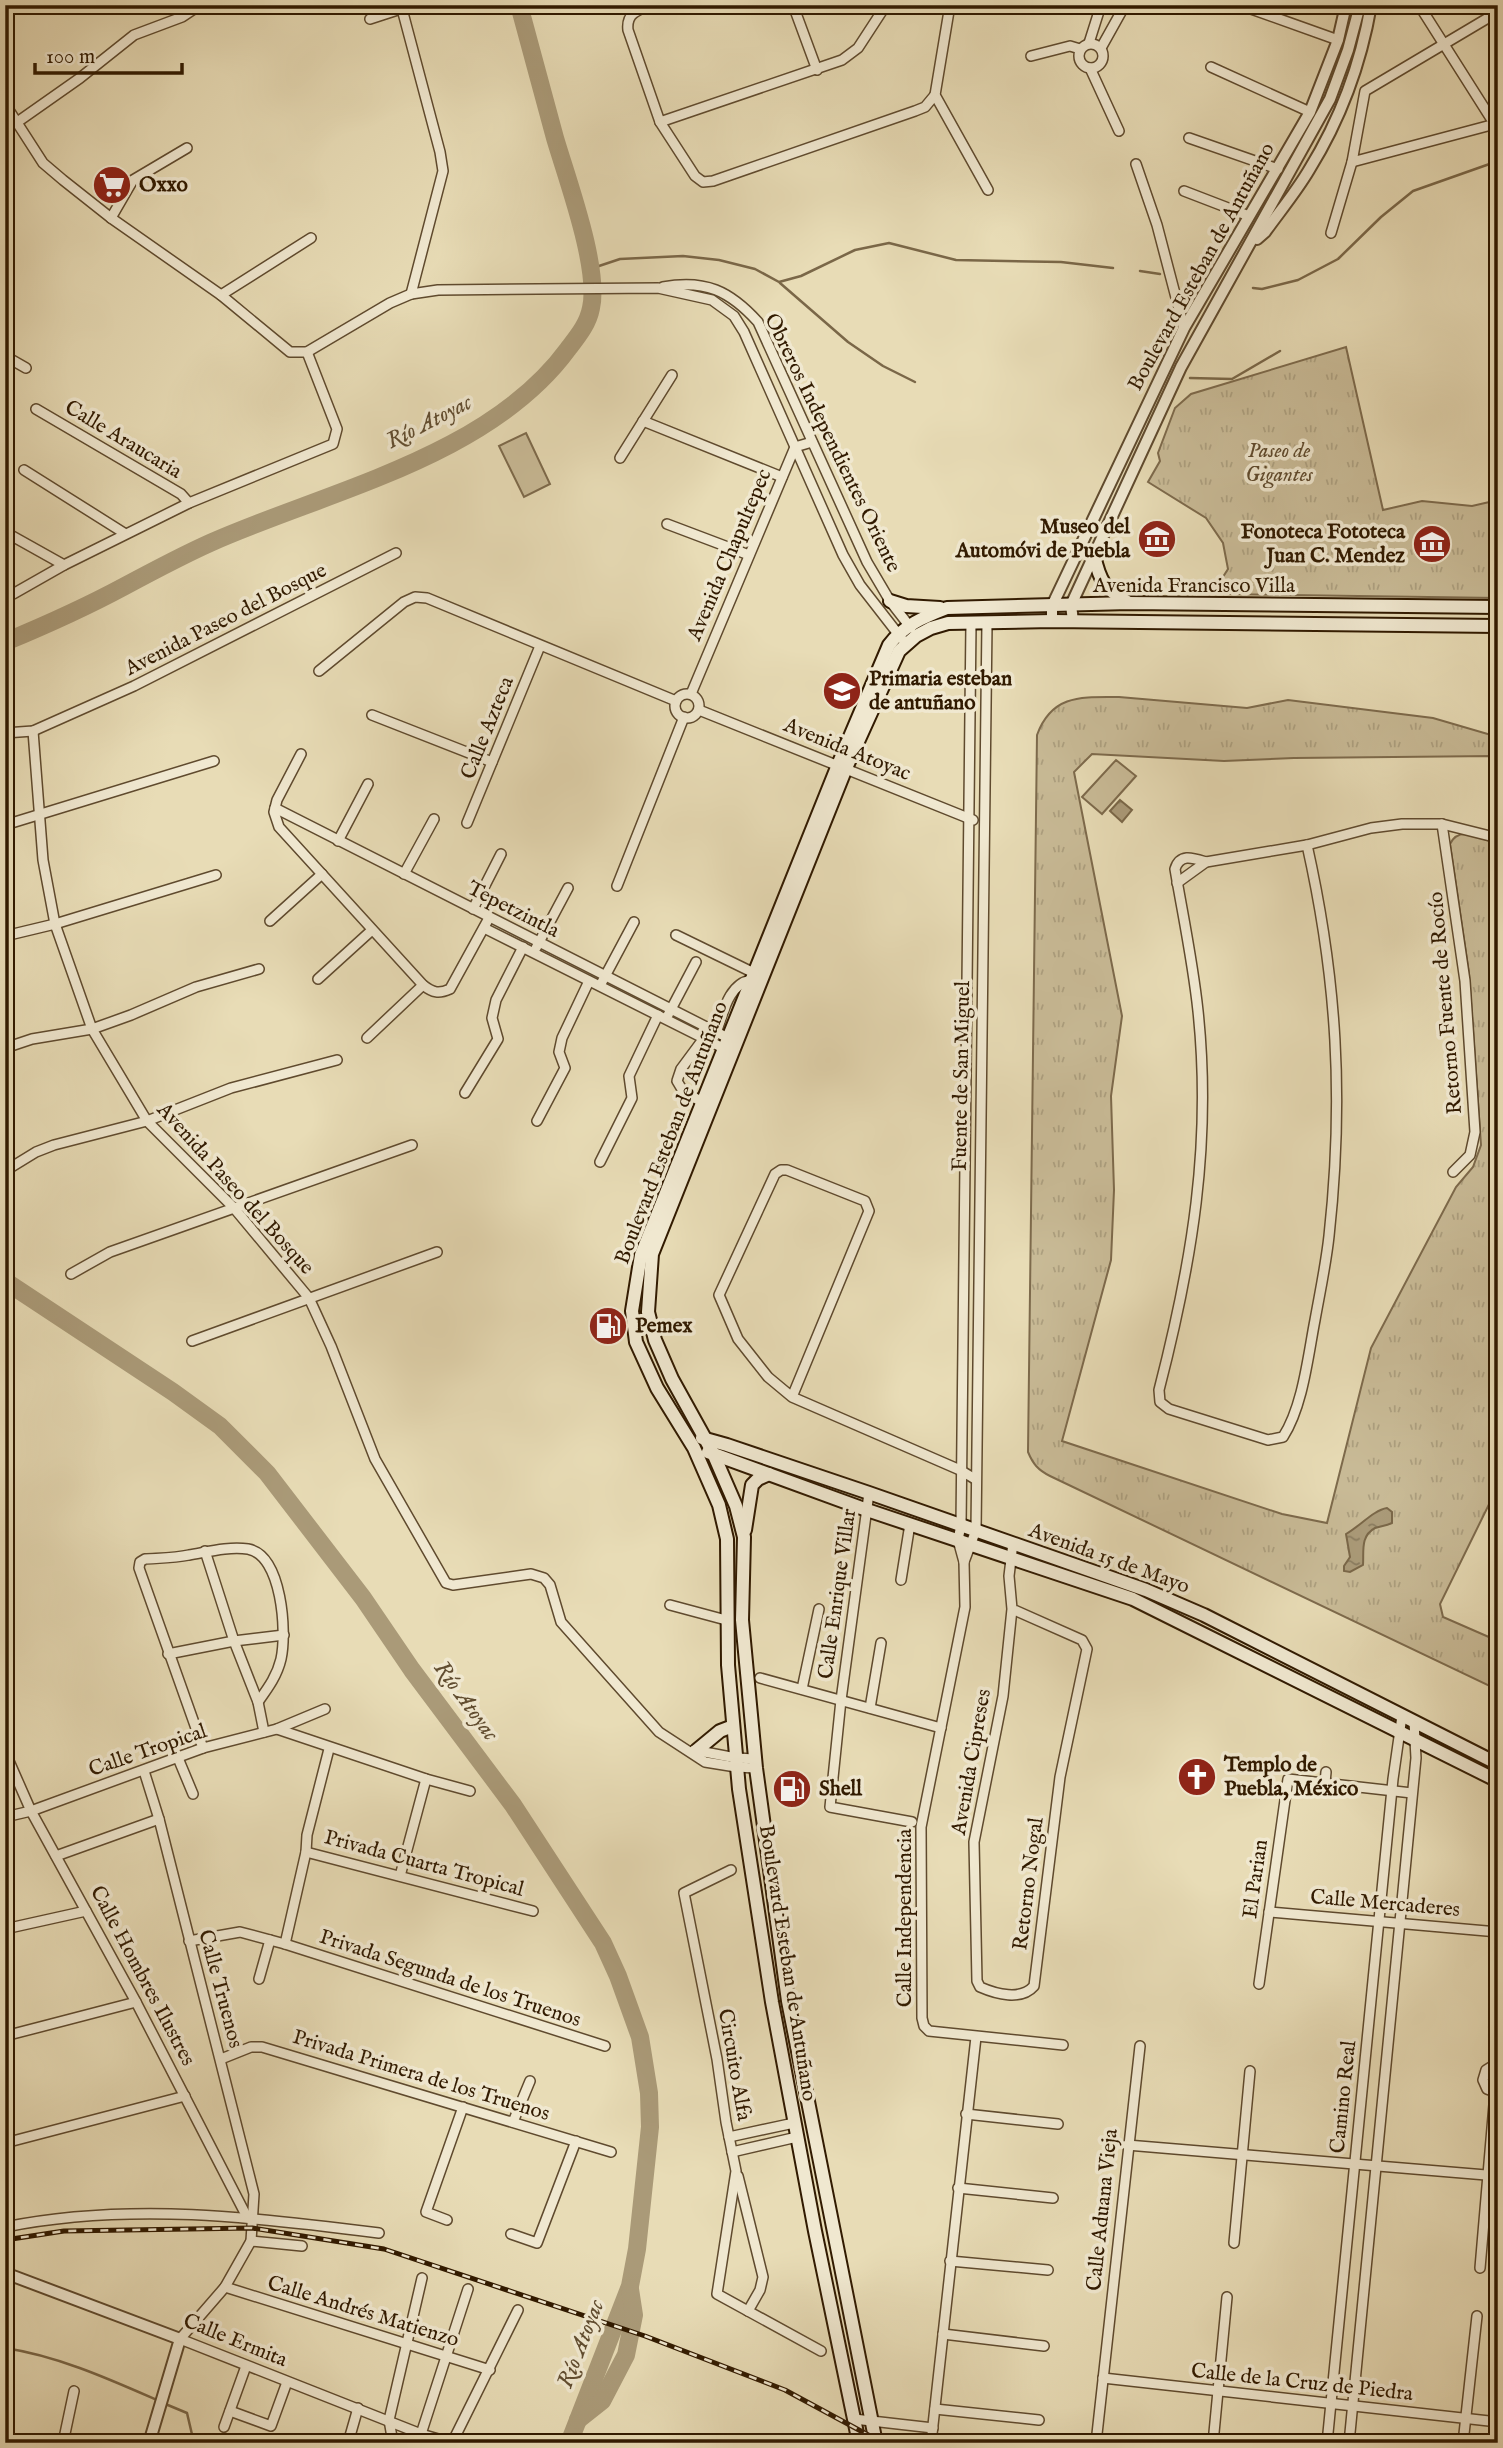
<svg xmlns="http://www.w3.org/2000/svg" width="1503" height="2448" viewBox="0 0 1503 2448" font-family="'IM FELL English',serif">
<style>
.grass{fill:url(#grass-tufts);stroke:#7d6a4c;stroke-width:2}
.pitch{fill:#c9bb97;stroke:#7d6a4c;stroke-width:2}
.water{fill:url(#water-ripples);stroke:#7a6748;stroke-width:2}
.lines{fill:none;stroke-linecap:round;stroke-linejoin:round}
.stream{stroke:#7a6748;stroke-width:2.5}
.river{stroke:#aa9a78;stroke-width:18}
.minor-casing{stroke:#5f4a2e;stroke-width:12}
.tertiary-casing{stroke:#5f4a2e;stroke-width:14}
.secondary-casing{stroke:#311a00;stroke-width:16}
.minor{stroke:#f0e8d0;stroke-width:9}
.tertiary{stroke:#f0e8d0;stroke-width:10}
.secondary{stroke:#f0e8d0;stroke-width:12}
.rail-casing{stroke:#311a00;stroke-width:5}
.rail{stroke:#f0e8d0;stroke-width:2.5;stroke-dasharray:8;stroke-linecap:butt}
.labels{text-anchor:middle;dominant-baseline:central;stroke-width:7;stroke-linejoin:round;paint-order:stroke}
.poi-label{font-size:21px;font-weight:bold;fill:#311a00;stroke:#f0e8d0;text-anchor:start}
.street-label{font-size:21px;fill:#311a00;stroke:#f0e8d0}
.park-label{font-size:21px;font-style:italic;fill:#5f4a2d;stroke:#f0e8d0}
.water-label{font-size:23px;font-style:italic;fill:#614d30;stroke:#f0e8d0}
</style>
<defs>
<pattern id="grass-tufts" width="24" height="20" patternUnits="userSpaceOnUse" patternTransform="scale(1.75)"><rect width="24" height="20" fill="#c9bb97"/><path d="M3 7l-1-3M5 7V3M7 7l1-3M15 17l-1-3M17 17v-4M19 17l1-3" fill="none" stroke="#ada080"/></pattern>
<pattern id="water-ripples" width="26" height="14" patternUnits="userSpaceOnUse" patternTransform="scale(1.75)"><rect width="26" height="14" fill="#aa9a78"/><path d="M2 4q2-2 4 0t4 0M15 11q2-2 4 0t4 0" fill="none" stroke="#8b7d60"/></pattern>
</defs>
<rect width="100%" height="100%" fill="#e8dcb6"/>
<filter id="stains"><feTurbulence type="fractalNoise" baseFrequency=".00286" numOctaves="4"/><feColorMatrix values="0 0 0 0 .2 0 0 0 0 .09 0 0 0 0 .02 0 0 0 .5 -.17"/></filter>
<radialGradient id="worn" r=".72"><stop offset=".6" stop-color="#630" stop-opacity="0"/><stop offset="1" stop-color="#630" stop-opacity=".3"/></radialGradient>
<g class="grass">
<path d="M1346,347l37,163 39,-9 50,5 26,-6v98l-286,-4 16,-25 -5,-26 -17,-25 -58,-36 12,-21 -2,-8 17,-45 16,-14z"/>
<path d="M1119,697l128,11 41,-8 145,18 65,19v25l-5,-6 -199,2 -70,3 -132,-7 -18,18 48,244 -11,80 3,94 -3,70 -49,181 220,73 45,9 44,-175 85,-161 17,-20 8,-22 -12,-172 -19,-129c9,-20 32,-5 48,0v642l-58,118 3,13 55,24v49l-448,-214c-12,-6 -17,-12 -22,-24l9,-717c15,-41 45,-38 82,-38z"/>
</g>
<g class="pitch">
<path d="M526,433l24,51 -26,13 -25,-51z"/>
<path d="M1116,760l20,16 -34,38 -20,-17z"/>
</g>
<g class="water">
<path d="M1120,800l12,10 -10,12 -12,-11z"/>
<path d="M1387,1508l5,4v11c-6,3 -11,3 -17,5 -15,8 -11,24 -12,37l-13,7 -6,-1v-5l6,-9 -4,-23c14,-8 28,-24 41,-26z"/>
</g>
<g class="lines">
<g class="stream">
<path d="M590,269l30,-10 63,-3 36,4 36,9 24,13 22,-6 54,-26 34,-7 67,17 105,2 52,6"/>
<path d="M1140,271l20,3"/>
<path d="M780,283l68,59 35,24 32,16"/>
<path d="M1253,288l9,1 36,-9 40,-21 43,-42 32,-26 85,-30"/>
<path d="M1190,378l42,1 48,-28"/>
<path d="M5,2348c53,8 104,31 152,52"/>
<path d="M163,2403l24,10 7,30"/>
</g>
<g class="river">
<path d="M5,642c41,-17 81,-35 120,-56 28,-15 56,-30 85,-43 117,-52 279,-86 358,-194 10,-13 20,-25 23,-41 9,-40 -24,-129 -36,-170 -12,-44 -24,-88 -36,-133"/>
<path d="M5,1281l168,111 47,34 47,47 96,125 49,72 101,135 90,138 15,33 22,61 9,56 1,34 -13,122 -7,37 -61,157"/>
<path d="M578,2420l24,-19 24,-46 8,-40 -4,-26"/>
</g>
<g class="minor-casing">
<g id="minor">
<path d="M652,5c-14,5 -26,8 -24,25l32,92 35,54 8,6 10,-1 202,-70 10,-4 10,-12"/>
<path d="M793,5l24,65"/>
<path d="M950,5l-15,90 53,95"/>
<path d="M1240,5l98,35"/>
<path d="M1419,5l78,123"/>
<path d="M402,9l38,143 3,19 -32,123"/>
<path d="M370,19l43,-14"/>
<path d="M1089,43l12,-38"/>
<circle cx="1091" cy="56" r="12"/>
<path d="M1101,48l24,-43"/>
<path d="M1031,56l39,-10 10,3"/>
<path d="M1211,67l99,45"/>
<path d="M1090,68l29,63"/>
<path d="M5,104l38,59 20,17 48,38 110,77 69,57h17l83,-49 21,-9 27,-4 220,-2 54,12 22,16 10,16 99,223 17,30 42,54"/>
<path d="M660,122l182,-62 16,-12 28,-43"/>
<path d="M16,123l64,-45 54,-43 48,-18 18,-12"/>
<path d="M1495,124l-143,38 13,-71 133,-79"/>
<path d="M1189,138l89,31"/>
<path d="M1136,164l21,61 27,103"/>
<path d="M1184,191l65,25"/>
<path d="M111,218l22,-38 54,-32"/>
<path d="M1331,233l21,-71"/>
<path d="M663,287c42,-8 67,4 95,35l109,240 23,39 21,27"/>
<path d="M221,295l90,-57"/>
<path d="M5,356l21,12"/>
<path d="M36,409l145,85 8,9"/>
<path d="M643,421l139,56"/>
<path d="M620,458l52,-83"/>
<path d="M24,470l100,63"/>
<path d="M667,524l82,31"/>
<path d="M5,532l59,33"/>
<path d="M5,596l8,-2 51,-29 125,-62 144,-59 4,-15 -30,-77"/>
<path d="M971,623l-10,902 -3,15 6,22 1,45 -44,220 1,191 2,8 5,5 134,14"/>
<path d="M319,671l85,-69 11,-5 12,1 249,103"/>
<path d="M691,694l104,-247 17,-5"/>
<circle cx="687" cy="706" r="12"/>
<path d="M699,710l274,110"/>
<path d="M372,715l120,47"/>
<path d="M33,731l10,129 12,64 37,105 55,92 87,87 75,90 22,48 44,113 71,124 7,2 78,-11 13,4 6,7 11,37 98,110 46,30 31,5 20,1"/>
<path d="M5,733l28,-2 101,-45 262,-133"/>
<path d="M301,754l-24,46 -3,12 5,15 144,158c10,8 16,9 27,4l39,-71"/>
<path d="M275,808l457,232"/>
<path d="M467,823l73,-177"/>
<path d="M1442,824l23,157 10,151 -5,23 -17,17"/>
<path d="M5,825l209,-64"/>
<path d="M338,841l30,-57"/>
<path d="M1206,862c-13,-4 -26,-9 -31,7 8,47 18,94 23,142 14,133 -6,251 -39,379l1,12 9,7 99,31 15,-3c20,-31 25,-81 32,-117 5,-28 11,-56 14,-84 15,-137 8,-257 -22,-391"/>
<path d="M404,874l30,-55"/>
<path d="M1177,883l29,-21 101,-17 64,-17 31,-4h40l56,14"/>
<path d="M617,886l67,-169"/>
<path d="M473,909l28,-55"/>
<path d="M270,921l52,-47"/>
<path d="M484,928l245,123"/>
<path d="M676,935l78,38"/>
<path d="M5,936l50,-12 161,-49"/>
<path d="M536,948l32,-60"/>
<path d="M318,979l54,-49"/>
<path d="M602,982l32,-60"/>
<path d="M668,1015l28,-53"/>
<path d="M716,1033c7,-19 12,-49 35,-53"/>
<path d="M367,1038l56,-53"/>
<path d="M5,1048l27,-9 60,-10 39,-14 65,-28 63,-18"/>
<path d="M465,1093l33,-54 -6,-21 4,-18 27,-53"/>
<path d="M702,1102l-19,-11 -6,-10 4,-12 23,-31"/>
<path d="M537,1121l28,-53 -6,-16 3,-14 27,-57"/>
<path d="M600,1162l32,-64 -3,-22 29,-61"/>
<path d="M5,1171l31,-19 18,-7 93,-24 84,-33 106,-28"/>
<path d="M71,1274l39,-22 302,-107"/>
<path d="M192,1341l245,-89"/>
<path d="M792,1397l77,-186 -4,-10 -78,-31h-6l-6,4 -56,121 19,44 30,38 24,20 168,73 15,9"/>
<path d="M869,1493l-28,207 -11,107 82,15"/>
<path d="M205,1551l29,90 24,61 6,30"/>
<path d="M964,1562l12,-32 11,-907"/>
<path d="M901,1580l9,-56"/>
<path d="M670,1605l56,15"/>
<path d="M1012,1609l70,31 5,9 -27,128 -26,209c-13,15 -38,8 -54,1l-3,-6 -3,-139 29,-146 9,-87 -3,-33 4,-33"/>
<path d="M168,1654l66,-13 50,-6"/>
<path d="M760,1678l181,50"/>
<path d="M802,1689l17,-80"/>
<path d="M870,1708l11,-65"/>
<path d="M277,1729l149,50 44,12"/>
<path d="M203,1748l-64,-180 1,-6 5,-3c15,-1 30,-1 44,-4 18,-3 40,-9 59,-6 34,6 39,83 33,110 -4,17 -13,29 -23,43"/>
<path d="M694,1750l42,8 19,1"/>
<path d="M5,1752l26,59 105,191 111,215"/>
<path d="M178,1758l15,36"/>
<path d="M144,1771l15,48 95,375 -3,47 -26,46 -45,52 241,95 31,9"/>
<path d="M1325,1783l1,-11"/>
<path d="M5,1817l26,-6 172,-63 74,-19 48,-20"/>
<path d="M306,1852l227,59"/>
<path d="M56,1856l103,-37"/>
<path d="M731,1870l-47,23 33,166 9,63 10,49 -19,123 104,57"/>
<path d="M400,1876l26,-97"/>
<path d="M1269,1912l229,20"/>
<path d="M5,1929l81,-18"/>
<path d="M189,1941l51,-9 45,12 320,102"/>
<path d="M285,1944l21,-92 1,-17 22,-86"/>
<path d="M259,1979l11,-39"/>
<path d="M1259,1984l29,-205 124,14"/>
<path d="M1498,2021l-4,6 4,7"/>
<path d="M5,2036l131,-34"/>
<path d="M221,2059l30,-12h11l349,105"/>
<path d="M1498,2065h-4l-8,5 -3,10 4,9 11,4"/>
<path d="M966,2114l92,10"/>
<path d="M513,2122l17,-41"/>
<path d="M729,2137l65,-14"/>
<path d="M5,2143l180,-47"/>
<path d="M1127,2145l371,31"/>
<path d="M732,2152l65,-15"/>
<path d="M738,2176l25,101 -3,13 -12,21"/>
<path d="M958,2188l95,10"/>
<path d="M447,2220l-21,-8 37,-105"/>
<path d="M5,2227c124,-25 250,-10 374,6"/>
<path d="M511,2234l26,9 39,-102"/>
<path d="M251,2241l51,5"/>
<path d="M1234,2243l16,-172"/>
<path d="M950,2261l98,9"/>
<path d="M1480,2268l15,-175"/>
<path d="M225,2287l265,83"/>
<path d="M943,2334l101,12"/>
<path d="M1103,2378l395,44"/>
<path d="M935,2409l104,11"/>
<path d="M230,2411l41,15 16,-44"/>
<path d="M854,2419l79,9"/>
<path d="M5,2424l3,-11"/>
<path d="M224,2427l22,-61"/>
<path d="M421,2434l47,-145"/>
<path d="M63,2443l11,-52"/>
<path d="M348,2443l10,-35"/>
<path d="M393,2443l-4,-23 33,-142"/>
<path d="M452,2443l66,-133"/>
<path d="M931,2443l45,-406"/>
<path d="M1096,2443l44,-397"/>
<path d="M1213,2443l14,-146"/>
<path d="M1327,2443l66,-664 9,-63"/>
<path d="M1349,2443l67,-685 -2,-36"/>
<path d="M1463,2443l14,-127"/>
</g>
</g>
<g class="tertiary-casing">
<g id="tertiary">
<path d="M1257,239l8,-7c15,-21 31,-40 44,-62 31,-50 52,-107 62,-165"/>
<path d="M1052,621v-15l132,-278 126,-216 28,-72 8,-35"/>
<path d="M1073,621l-2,-16 110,-238 149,-268 18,-49 12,-45"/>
<path d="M5,2273l175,66 -31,104"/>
</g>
</g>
<g class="secondary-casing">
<g id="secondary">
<path d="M1094,555c6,28 11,34 35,48"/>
<path d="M890,601l16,5 34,2"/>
<path d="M702,1438l25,7 142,48 277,97 58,25 294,149"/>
<path d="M708,1452l159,58 266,89 365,182"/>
<path d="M745,1530l7,-45 6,-6 11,-5"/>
<path d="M697,1750l23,-19 13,-5"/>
<path d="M859,2443l-44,-212 -43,-229 -33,-213 -11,-124 -1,-126 -8,-34 -25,-57 -37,-60 -21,-46 -4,-31 9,-56 197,-490 51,-120c15,-20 35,-28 58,-37l182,-5 369,4"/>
<path d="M876,2443l-88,-442 -32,-233 -14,-148 2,-83 -8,-31 -23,-53 -41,-74 -17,-39 -7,-28 4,-58 194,-486 53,-117 17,-15 15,-8 17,-5 104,-2 446,5"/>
</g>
</g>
<use href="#minor" class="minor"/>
<use href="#tertiary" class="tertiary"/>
<use href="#secondary" class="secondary"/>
<g class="rail-casing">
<path id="rail" d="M5,2240l59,-9 188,-3 132,21 261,87 140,54 98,53"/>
</g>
<use href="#rail" class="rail"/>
</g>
<defs>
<g id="supermarket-disc" transform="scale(2.0125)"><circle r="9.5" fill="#8f2418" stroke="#f0e8d0"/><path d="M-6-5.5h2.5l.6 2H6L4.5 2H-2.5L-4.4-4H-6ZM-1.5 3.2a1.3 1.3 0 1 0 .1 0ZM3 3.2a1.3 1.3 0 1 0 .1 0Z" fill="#fff"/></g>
<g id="museum-disc" transform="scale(2.0125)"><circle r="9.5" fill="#8f2418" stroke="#f0e8d0"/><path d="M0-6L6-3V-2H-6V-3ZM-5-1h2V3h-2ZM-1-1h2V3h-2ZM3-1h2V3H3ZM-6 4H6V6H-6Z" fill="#fff"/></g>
<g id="school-disc" transform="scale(2.0125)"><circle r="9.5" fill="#8f2418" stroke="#f0e8d0"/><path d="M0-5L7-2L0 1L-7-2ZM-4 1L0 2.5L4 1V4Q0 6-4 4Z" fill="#fff"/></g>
<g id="fuel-disc" transform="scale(2.0125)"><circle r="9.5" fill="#8f2418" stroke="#f0e8d0"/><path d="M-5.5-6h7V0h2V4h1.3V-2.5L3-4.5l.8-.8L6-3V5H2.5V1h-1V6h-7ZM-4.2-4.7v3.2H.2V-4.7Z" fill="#fff"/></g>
<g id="church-disc" transform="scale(2.0125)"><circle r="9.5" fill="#8f2418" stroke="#f0e8d0"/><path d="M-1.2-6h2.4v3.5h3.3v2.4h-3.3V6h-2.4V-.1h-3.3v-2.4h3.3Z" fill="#fff"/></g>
</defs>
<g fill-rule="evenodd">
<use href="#supermarket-disc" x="112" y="185"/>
<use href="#museum-disc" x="1157" y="539"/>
<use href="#museum-disc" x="1432" y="544"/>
<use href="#school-disc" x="842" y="691"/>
<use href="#fuel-disc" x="608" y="1326"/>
<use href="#church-disc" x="1197" y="1777"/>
<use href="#fuel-disc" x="792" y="1789"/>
</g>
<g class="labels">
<g class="poi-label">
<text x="139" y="185">Oxxo</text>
<text x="1130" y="527" text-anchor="end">Museo del<tspan x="1130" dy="24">Automóvi de Puebla</tspan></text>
<text x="1405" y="532" text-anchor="end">Fonoteca Fototeca<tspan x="1405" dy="24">Juan C. Mendez</tspan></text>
<text x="869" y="679">Primaria esteban<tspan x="869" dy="24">de antuñano</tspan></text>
<text x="635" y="1326">Pemex</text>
<text x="1224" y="1765">Templo de<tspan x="1224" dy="24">Puebla, México</tspan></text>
<text x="819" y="1789">Shell</text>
</g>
<g class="street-label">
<text transform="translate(1202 267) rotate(-61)">Boulevard Esteban de Antuñano</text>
<text transform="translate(123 440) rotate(31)">Calle Araucaria</text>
<text transform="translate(832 443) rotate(64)">Obreros Independientes Oriente</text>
<text transform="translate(730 555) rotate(-67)">Avenida Chapultepec</text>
<text x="1194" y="586">Avenida Francisco Villa</text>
<text transform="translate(226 620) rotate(-27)">Avenida Paseo del Bosque</text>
<text transform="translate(488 728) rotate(-68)">Calle Azteca</text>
<text transform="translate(847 750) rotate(22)">Avenida Atoyac</text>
<text transform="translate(513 910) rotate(27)">Tepetzintla</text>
<text transform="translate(1446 1003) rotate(-95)">Retorno Fuente de Rocío</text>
<text transform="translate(962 1076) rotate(-89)">Fuente de San Miguel</text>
<text transform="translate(672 1133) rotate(-69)">Boulevard Esteban de Antuñano</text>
<text transform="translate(235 1189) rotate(48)">Avenida Paseo del Bosque</text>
<text transform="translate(1109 1559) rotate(20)">Avenida 15 de Mayo</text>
<text transform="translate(838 1594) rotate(-82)">Calle Enrique Villar</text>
<text transform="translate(148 1751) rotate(-19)">Calle Tropical</text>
<text transform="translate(972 1762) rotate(-80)">Avenida Cipreses</text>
<text transform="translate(424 1864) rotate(15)">Privada Cuarta Tropical</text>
<text transform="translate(1256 1879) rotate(-82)">El Parian</text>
<text transform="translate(1029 1884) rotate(-83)">Retorno Nogal</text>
<text transform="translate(1385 1904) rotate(5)">Calle Mercaderes</text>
<text transform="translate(905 1918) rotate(-90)">Calle Independencia</text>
<text transform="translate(787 1963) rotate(81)">Boulevard Esteban de Antuñano</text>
<text transform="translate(142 1976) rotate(62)">Calle Hombres Ilustres</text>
<text transform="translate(450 1979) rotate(18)">Privada Segunda de los Truenos</text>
<text transform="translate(220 1989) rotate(75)">Calle Truenos</text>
<text transform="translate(734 2065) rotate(80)">Circuito Alfa</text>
<text transform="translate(421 2076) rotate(17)">Privada Primera de los Truenos</text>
<text transform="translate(1344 2097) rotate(-84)">Camino Real</text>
<text transform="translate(1103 2210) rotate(-84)">Calle Aduana Vieja</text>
<text transform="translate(363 2312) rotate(17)">Calle Andrés Matienzo</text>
<text transform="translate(235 2341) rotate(22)">Calle Ermita</text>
<text transform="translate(1302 2383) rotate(6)">Calle de la Cruz de Piedra</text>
</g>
<g class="park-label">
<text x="1279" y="451">Paseo de<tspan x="1279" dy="24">Gigantes</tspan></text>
</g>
<g class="water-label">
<text transform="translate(429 422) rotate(-27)">Río Atoyac</text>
<text transform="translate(466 1701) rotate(54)">Río Atoyac</text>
<text transform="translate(581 2344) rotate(-69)">Río Atoyac</text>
</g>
</g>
<rect width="1503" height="2448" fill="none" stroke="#e8dcb6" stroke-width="28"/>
<rect x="7" y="7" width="1489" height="2434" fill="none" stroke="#311a00" stroke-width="3.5"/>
<rect x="14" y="14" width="1475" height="2420" fill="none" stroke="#311a00" stroke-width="2"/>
<path d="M35 63v10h147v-10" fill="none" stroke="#311a00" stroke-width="3.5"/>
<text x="46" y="63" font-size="21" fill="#311a00" stroke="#f0e8d0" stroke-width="5" paint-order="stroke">100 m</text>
<rect width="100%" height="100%" filter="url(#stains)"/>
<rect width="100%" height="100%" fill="url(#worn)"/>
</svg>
